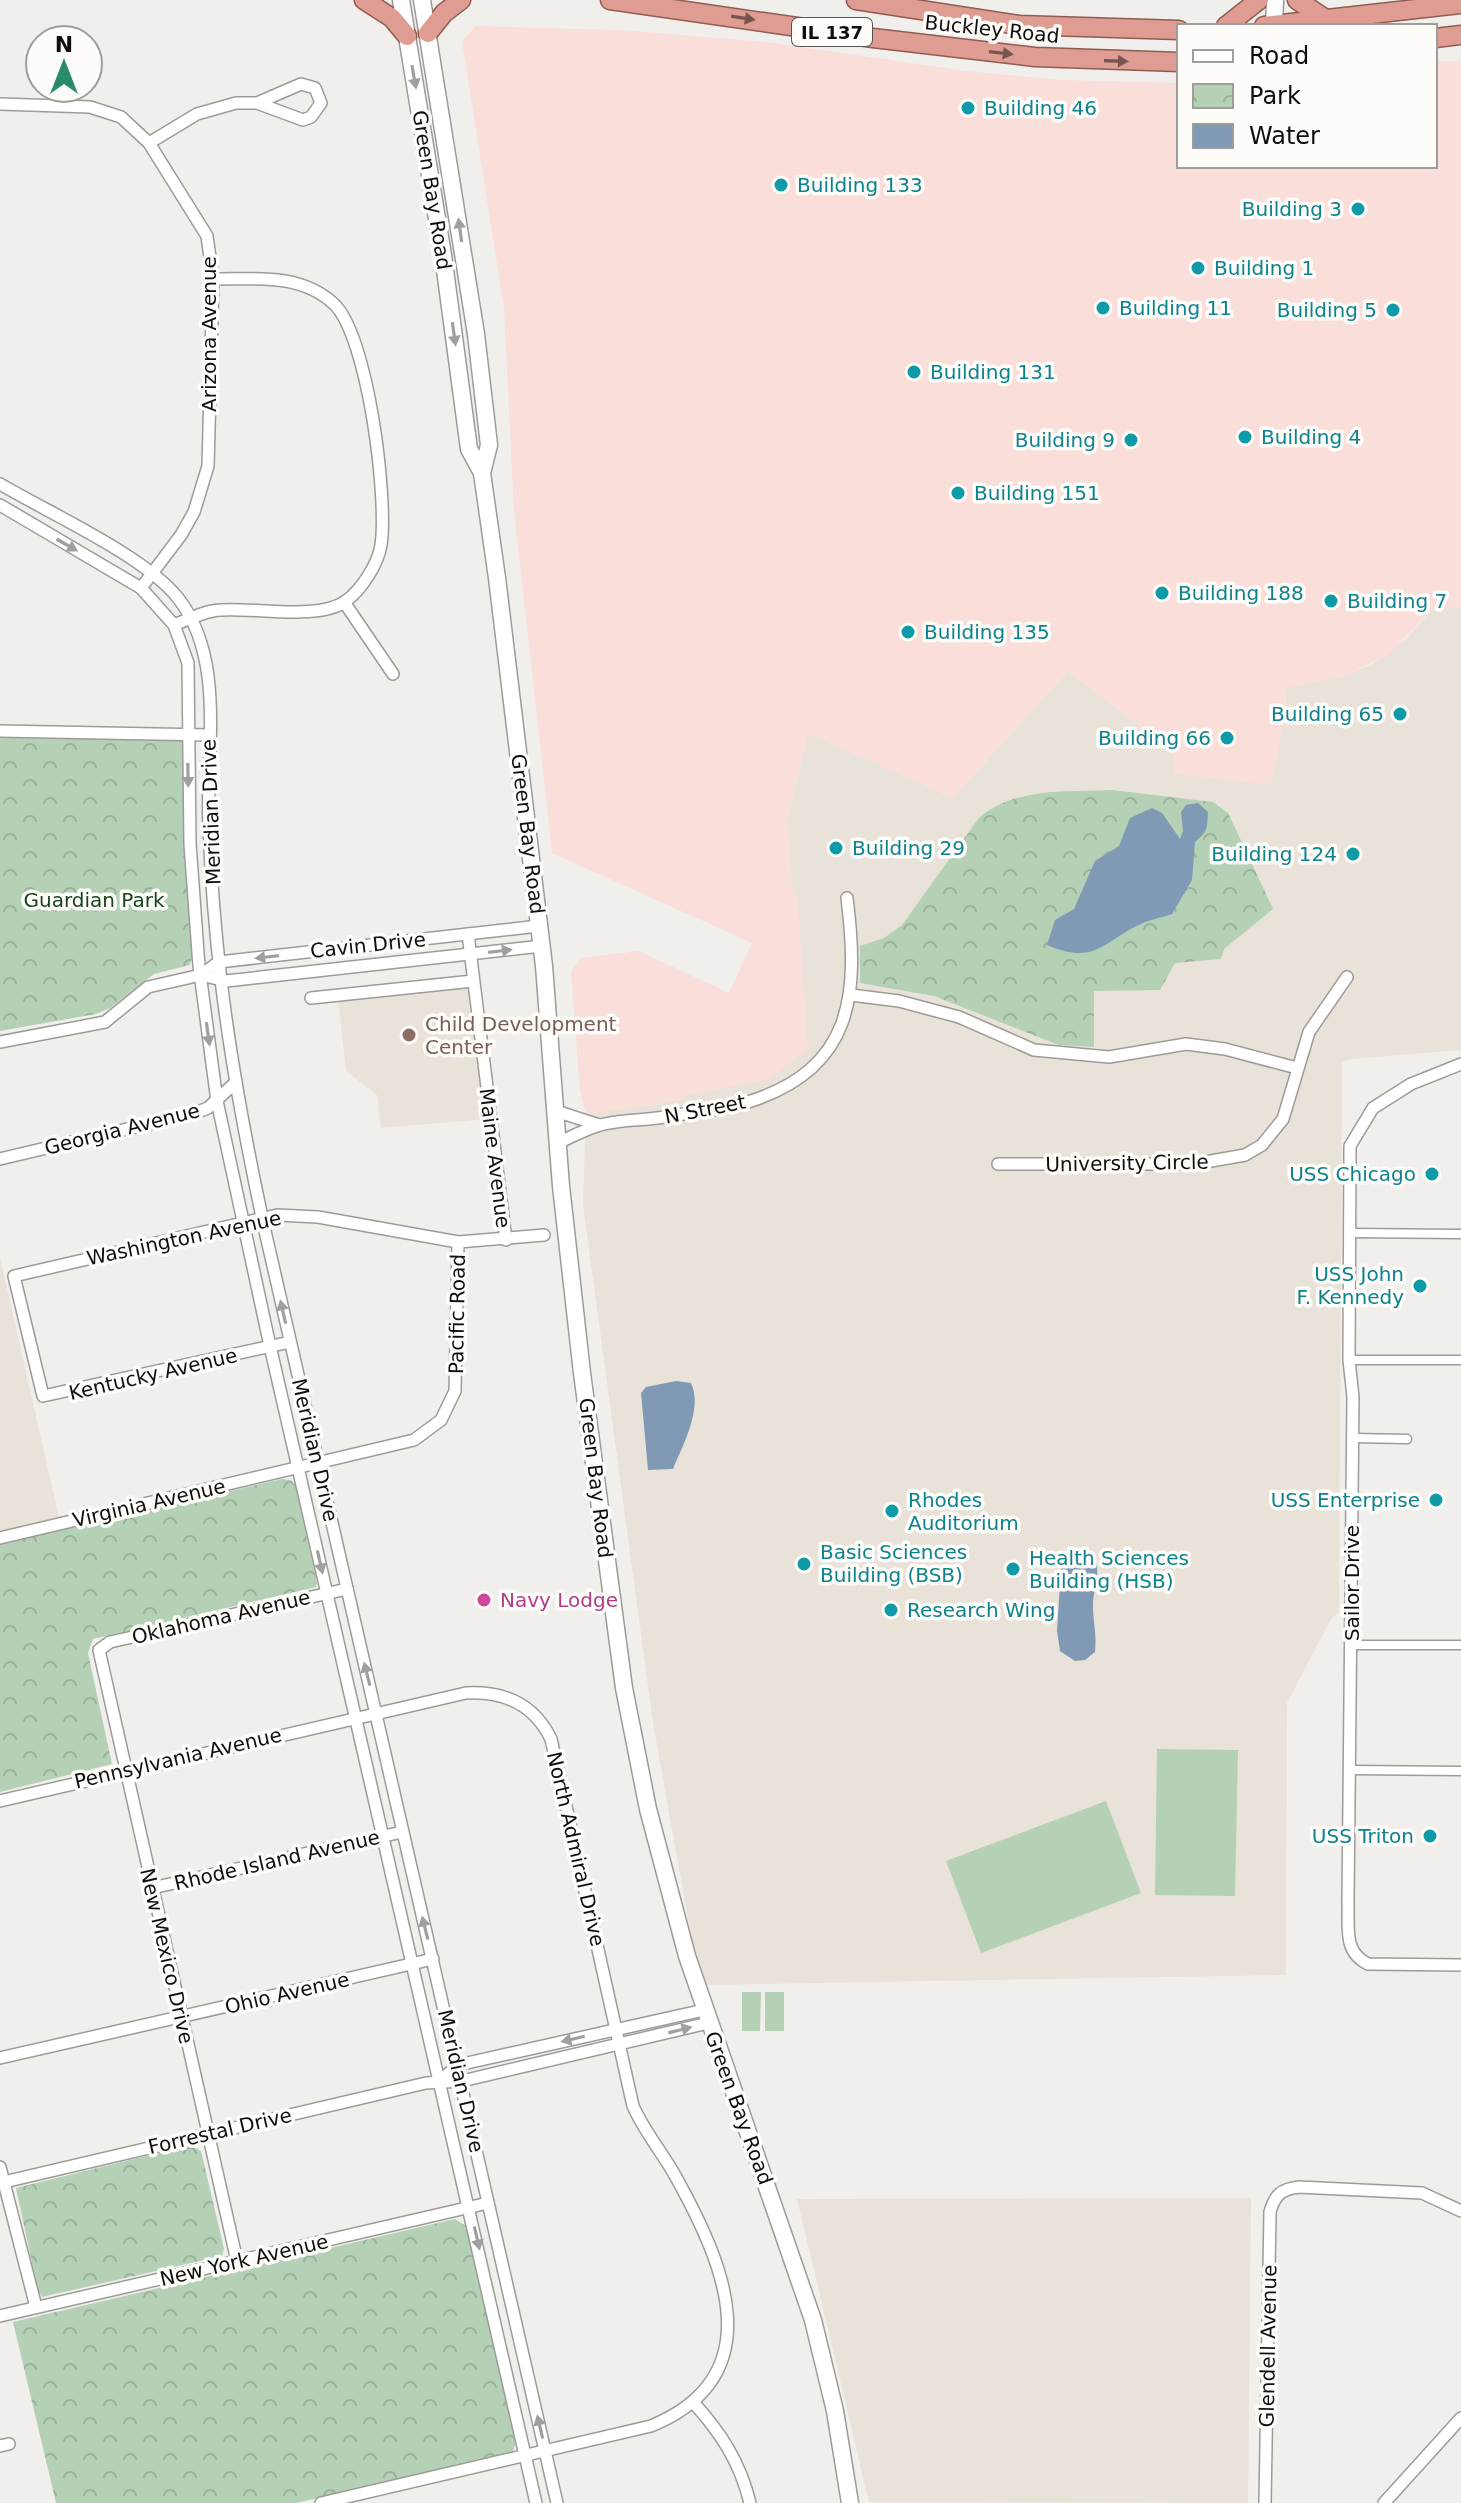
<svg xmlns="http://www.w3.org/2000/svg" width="1461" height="2503" viewBox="0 0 1461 2503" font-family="'DejaVu Sans',sans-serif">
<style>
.built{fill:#e8e2d8}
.industrial{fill:#f9deda}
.green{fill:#b4d0b5}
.park{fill:url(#park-crowns)}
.water{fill:#809ab6}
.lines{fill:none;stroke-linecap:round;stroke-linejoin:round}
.pedestrian-casing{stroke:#9d9b99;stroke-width:11}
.minor-casing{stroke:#9d9b99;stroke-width:14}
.secondary-casing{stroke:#9d9b99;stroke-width:19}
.trunk-casing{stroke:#905b51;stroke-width:21}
.pedestrian{stroke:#fff;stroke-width:8}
.minor{stroke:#fff;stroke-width:11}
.secondary{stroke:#fff;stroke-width:16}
.trunk{stroke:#de9c92;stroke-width:18}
.oneway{fill:#765550}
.oneway2{fill:#9f9f9e}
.culture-dot{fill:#0f9aa8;stroke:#fefcf9;stroke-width:3}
.education-dot{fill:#8d6e63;stroke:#fefcf9;stroke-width:3}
.hotel-dot{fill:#d1479c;stroke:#fefcf9;stroke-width:3}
.labels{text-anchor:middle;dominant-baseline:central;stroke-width:7;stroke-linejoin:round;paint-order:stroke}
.shield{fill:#fefcf9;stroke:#575554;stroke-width:2}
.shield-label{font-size:18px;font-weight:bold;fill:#0f0e0d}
.street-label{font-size:20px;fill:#0f0e0d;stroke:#fefcf9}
.culture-label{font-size:20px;fill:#0d838f;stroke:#fefcf9;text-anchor:start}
.park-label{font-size:20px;fill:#17441d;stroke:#fefcf9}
.education-label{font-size:20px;fill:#785e54;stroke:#fefcf9;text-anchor:start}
.hotel-label{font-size:20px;fill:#b23c85;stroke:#fefcf9;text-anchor:start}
</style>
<defs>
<pattern id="park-crowns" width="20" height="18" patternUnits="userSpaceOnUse" patternTransform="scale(2)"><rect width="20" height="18" fill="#b4d0b5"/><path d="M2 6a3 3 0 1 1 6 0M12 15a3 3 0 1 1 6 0" fill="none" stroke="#9ab19a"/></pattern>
</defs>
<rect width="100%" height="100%" fill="#f1efec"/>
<g class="built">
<path d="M1435,607l26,1v442l-110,9 -9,4 -3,549 -8,7 -44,84 -1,272 -586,10 -47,-262 -70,-518 3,-91 94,-14 8,-5 110,-192 -6,-20 -5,-62 21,-88 145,65 115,-127 106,81 99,27 13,-75 -1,-16 60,-12 29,-13 32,-24z"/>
<path d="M468,986l17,133 -104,9 -4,-33 -31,-24 -8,-72z"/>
<path d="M0,1257l59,261 -59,14z"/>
<path d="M1251,2198l-3,305 -379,-1 -72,-303z"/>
</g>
<path class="industrial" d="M476,26l145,4 145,12 200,29 96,9 117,3v83h256v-105h26v547l-26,-1 -46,47 -44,22 -60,12 1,16 -13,75 -4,6 -95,-11v-22l-106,-81 -115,127 -145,-65 -21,88 5,62 6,20 10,146 -41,31 -79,15 -8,5 -94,14 -6,-23 -9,-120 10,-13 58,-7 90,42 23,-50 -200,-90 -38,-341 -10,-204 -42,-267z"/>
<g class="green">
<path d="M1157,1749l81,1 -3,146 -80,-1z"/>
<path d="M1106,1801l35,92 -160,60 -35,-92z"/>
<path d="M742,1992h19l-1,39h-18z"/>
<rect x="765" y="1992" width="19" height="39"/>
</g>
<g class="park">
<path d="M0,737l183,4 10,213 -3,11 -36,9 -44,34 -14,6 -96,17z"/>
<path d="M1112,790l101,12 15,11 45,96 -49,40 -3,10 -46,4 -15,27 -66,1v56l-35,-2 -125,-49 -74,-13v-37l24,-8 18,-13 77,-107c34,-31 89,-26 133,-28z"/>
<path d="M282,1479l9,1 5,6 21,97 -1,4 -223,52 -5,14 24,111 -112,28v-248z"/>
<path d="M191,2145l10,6 23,98 -2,7 -180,41 -4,-6 -22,-103z"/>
<path d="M455,2219l11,7 50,215 -3,11 -217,51h-240l-43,-181z"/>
</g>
<g class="water">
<path d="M1198,803l10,9c-1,17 0,19 -13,30l-3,38 -20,34c-10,4 -22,5 -31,10 -38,17 -45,42 -94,21l8,-25 19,-11 21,-48 24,-15 11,-28 22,-10 10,5 18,26 3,-8 -2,-19 5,-7z"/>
<path d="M676,1381l15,2c12,25 -8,62 -18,86l-25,1 -7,-77 5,-6z"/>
<path d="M1076,1556l19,3c6,16 -2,31 -2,47 0,16 4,29 2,46l-10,8 -10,1 -15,-10 -3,-20 4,-63z"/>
</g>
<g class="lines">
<g class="pedestrian-casing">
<g id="pedestrian">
<path d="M1350,1233l111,1"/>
<path d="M1349,1360h112"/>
<path d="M1353,1438l54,1"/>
<path d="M1352,1645h109"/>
<path d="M1350,1770l111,1"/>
</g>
</g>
<g class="minor-casing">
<g id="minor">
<path d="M0,104l90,3 31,10 28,26 58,93 6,43 -5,187 -14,46 -13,23 -40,53"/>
<path d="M149,143l48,-29 39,-11h21l46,17 8,-3 10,-14 -6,-15 -14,-4 -44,19"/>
<path d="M0,484c49,29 145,72 178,114 49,62 27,157 31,230 2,51 6,102 12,152 10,84 26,168 44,251l292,1272"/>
<path d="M0,505l141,83 33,37 14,38 2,181 9,122 18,135 53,245 266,1157"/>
<path d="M344,602l49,72"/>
<path d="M174,625c15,-6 30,-14 46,-15 34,-3 98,11 126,-9 16,-12 32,-37 35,-56 7,-47 -13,-209 -47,-241 -33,-31 -78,-25 -121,-25"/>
<path d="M0,731l208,4"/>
<path d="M468,934l38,306"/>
<path d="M201,975l25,6 316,-35"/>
<path d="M851,995l48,6 60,16 75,33 75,7 77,-13 39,5 72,19"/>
<path d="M311,998l162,-17"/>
<path d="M0,1042l105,-20 43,-35 53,-12 18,-13 320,-36"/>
<path d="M1461,1064l-50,20 -38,24 -23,38 -1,214 4,37 -5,505c1,26 -5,50 20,62l93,1"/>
<path d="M556,1111l43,14"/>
<path d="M558,1143c13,-6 26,-13 39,-17 21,-7 45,-5 67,-9 27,-5 58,-6 84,-15 106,-33 111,-108 99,-204"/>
<path d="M0,1159l195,-46 13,-5 28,-26"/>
<path d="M998,1164h196l51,-9 17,-10 21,-26 26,-87 38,-55"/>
<path d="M290,1342l-247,54 -29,-120 263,-61 41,2 140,25 86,-7"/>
<path d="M0,1538l414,-98 27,-20 14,-29 3,-149"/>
<path d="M0,1801l466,-108c38,-2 68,11 85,46l82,367c12,27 30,47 44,73 48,87 95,197 -26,247l-330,77"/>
<path d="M152,1888l250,-56"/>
<path d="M0,2058l433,-99"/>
<path d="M440,2081l18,-16 246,-55"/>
<path d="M0,2167l36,140"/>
<path d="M0,2183l426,-100 36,-2 246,-58"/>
<path d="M237,2261l-138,-611 11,-8 237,-53"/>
<path d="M0,2316l488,-113"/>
<path d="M693,2402c28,31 47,60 57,101"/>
<path d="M0,2446l9,-2"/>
<path d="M1265,2503l5,-291c5,-18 12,-23 29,-25l123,6 39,18"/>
<path d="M1384,2503l77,-85"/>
</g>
</g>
<g class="secondary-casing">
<g id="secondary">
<path d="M401,0l42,255 26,194 13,24 15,105 47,388 17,220 21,187 42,315 24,121 39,147 126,364 22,91 15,92"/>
<path d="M422,0l54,334 13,111 -7,28"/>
<path d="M1274,26l1,-26"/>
</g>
</g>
<g class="trunk-casing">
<g id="trunk">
<path d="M364,0l28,18 15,18"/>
<path d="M610,0l263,38 162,19 144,5"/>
<path d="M856,0l163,25 160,5"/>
<path d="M1297,0l30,20"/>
<path d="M1226,26l33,-26"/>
<path d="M1264,26l197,-22"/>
<path d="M428,33l16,-20 17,-13"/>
<path d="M1435,38l26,-3"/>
</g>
</g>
<use href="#pedestrian" class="pedestrian"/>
<use href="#minor" class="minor"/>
<use href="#secondary" class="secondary"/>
<use href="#trunk" class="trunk"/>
</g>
<defs><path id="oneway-solid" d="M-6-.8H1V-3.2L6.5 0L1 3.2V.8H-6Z" transform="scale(2)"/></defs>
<g class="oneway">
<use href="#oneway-solid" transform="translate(743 18) rotate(9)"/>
<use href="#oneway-solid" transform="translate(1001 53) rotate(7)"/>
<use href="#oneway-solid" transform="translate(1116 61) rotate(2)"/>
</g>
<g class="oneway2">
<use href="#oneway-solid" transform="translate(414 77) rotate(80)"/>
<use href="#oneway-solid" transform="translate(460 230) rotate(-98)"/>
<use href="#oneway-solid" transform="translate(454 334) rotate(82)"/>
<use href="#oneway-solid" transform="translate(67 545) rotate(30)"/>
<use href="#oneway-solid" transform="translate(188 775) rotate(89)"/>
<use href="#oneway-solid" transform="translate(500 951) rotate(-7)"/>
<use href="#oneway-solid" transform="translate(267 957) rotate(173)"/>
<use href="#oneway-solid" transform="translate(208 1034) rotate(82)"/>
<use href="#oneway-solid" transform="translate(283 1312) rotate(-103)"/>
<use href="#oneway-solid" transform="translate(320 1562) rotate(77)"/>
<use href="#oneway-solid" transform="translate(367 1674) rotate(-104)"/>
<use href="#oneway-solid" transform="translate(425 1928) rotate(-104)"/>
<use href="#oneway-solid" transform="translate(680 2030) rotate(-14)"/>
<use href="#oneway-solid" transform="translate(573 2039) rotate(167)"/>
<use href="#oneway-solid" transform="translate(477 2238) rotate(77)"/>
<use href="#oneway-solid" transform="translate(540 2427) rotate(-103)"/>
</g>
<g class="culture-dot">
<circle cx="968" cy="108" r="8"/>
<circle cx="781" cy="185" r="8"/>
<circle cx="1358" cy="209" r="8"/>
<circle cx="1198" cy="268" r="8"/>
<circle cx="1103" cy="308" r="8"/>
<circle cx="1393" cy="310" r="8"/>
<circle cx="914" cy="372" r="8"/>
<circle cx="1245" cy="437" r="8"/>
<circle cx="1131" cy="440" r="8"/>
<circle cx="958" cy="493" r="8"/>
<circle cx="1162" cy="593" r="8"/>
<circle cx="1331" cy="601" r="8"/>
<circle cx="908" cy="632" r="8"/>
<circle cx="1400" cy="714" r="8"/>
<circle cx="1227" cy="738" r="8"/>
<circle cx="836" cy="848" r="8"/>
<circle cx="1353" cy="854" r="8"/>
<circle cx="1432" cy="1174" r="8"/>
<circle cx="1420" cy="1286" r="8"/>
<circle cx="1436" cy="1500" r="8"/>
<circle cx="892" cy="1511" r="8"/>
<circle cx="804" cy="1564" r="8"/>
<circle cx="1013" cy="1569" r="8"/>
<circle cx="891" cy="1610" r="8"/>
<circle cx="1430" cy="1836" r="8"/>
</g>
<circle class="education-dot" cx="409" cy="1035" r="8"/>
<circle class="hotel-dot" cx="484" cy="1600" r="8"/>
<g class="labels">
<rect class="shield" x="792" y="18" width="80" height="28" rx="6"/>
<g class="shield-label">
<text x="832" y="32">IL 137</text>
</g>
<g class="street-label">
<text transform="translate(992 29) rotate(6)">Buckley Road</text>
<text transform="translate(432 190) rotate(81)">Green Bay Road</text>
<text transform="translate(209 334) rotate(-90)">Arizona Avenue</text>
<text transform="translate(211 812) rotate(-92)">Meridian Drive</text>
<text transform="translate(528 834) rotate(83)">Green Bay Road</text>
<text transform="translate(368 945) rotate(-6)">Cavin Drive</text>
<text transform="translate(705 1109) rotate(-11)">N Street</text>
<text transform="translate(122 1129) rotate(-14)">Georgia Avenue</text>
<text transform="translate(495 1158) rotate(83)">Maine Avenue</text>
<text transform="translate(1127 1163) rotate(-1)">University Circle</text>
<text transform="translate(184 1238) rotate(-12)">Washington Avenue</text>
<text transform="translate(457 1314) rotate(-89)">Pacific Road</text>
<text transform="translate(153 1374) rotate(-13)">Kentucky Avenue</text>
<text transform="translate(315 1450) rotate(77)">Meridian Drive</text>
<text transform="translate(596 1478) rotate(83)">Green Bay Road</text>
<text transform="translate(149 1503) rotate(-13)">Virginia Avenue</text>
<text transform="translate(1352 1583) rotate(-90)">Sailor Drive</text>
<text transform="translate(221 1617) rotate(-13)">Oklahoma Avenue</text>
<text transform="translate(178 1758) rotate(-13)">Pennsylvania Avenue</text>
<text transform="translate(576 1849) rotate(77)">North Admiral Drive</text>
<text transform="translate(277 1860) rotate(-13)">Rhode Island Avenue</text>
<text transform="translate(167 1956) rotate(77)">New Mexico Drive</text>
<text transform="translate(287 1993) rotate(-13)">Ohio Avenue</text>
<text transform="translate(461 2081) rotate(77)">Meridian Drive</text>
<text transform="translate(739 2108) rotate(70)">Green Bay Road</text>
<text transform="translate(220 2131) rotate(-13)">Forrestal Drive</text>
<text transform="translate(244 2260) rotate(-13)">New York Avenue</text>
<text transform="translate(1268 2346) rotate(-89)">Glendell Avenue</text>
</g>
<g class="culture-label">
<text x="984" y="108">Building 46</text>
<text x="797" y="185">Building 133</text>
<text x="1342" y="209" text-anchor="end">Building 3</text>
<text x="1214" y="268">Building 1</text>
<text x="1119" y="308">Building 11</text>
<text x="1377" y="310" text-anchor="end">Building 5</text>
<text x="930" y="372">Building 131</text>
<text x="1261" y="437">Building 4</text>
<text x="1115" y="440" text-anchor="end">Building 9</text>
<text x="974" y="493">Building 151</text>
<text x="1178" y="593">Building 188</text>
<text x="1347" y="601">Building 7</text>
<text x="924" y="632">Building 135</text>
<text x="1384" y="714" text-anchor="end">Building 65</text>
<text x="1211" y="738" text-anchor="end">Building 66</text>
<text x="852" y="848">Building 29</text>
<text x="1337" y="854" text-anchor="end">Building 124</text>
<text x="1416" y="1174" text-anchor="end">USS Chicago</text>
<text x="1404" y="1274" text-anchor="end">USS John<tspan x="1404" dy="23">F. Kennedy</tspan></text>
<text x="908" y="1500">Rhodes<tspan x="908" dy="23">Auditorium</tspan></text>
<text x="1420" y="1500" text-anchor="end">USS Enterprise</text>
<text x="820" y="1552">Basic Sciences<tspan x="820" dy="23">Building (BSB)</tspan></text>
<text x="1029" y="1558">Health Sciences<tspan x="1029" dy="23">Building (HSB)</tspan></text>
<text x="907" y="1610">Research Wing</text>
<text x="1414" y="1836" text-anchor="end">USS Triton</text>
</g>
<g class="park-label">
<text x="94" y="900">Guardian Park</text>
</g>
<g class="education-label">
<text x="425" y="1024">Child Development<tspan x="425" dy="23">Center</tspan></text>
</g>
<g class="hotel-label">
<text x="500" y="1600">Navy Lodge</text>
</g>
</g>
<rect x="1177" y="24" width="260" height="144" fill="#fefcf9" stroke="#9e9d9b" stroke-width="2"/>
<rect x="1193" y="50" width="40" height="12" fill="#ffffff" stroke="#9e9d9b" stroke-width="2"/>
<text x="1249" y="64" font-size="24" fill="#0f0e0d">Road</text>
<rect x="1193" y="84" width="40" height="24" fill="url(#park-crowns)" stroke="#9e9d9b" stroke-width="2"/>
<text x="1249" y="104" font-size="24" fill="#0f0e0d">Park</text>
<rect x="1193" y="124" width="40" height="24" fill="#809ab6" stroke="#9e9d9b" stroke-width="2"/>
<text x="1249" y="144" font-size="24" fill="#0f0e0d">Water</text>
<g transform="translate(64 64)"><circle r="38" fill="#fefcf9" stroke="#9e9d9b" stroke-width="2"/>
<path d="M0-6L14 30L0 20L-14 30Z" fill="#298d69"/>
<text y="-12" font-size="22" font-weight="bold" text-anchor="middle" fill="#0f0e0d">N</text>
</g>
</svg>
